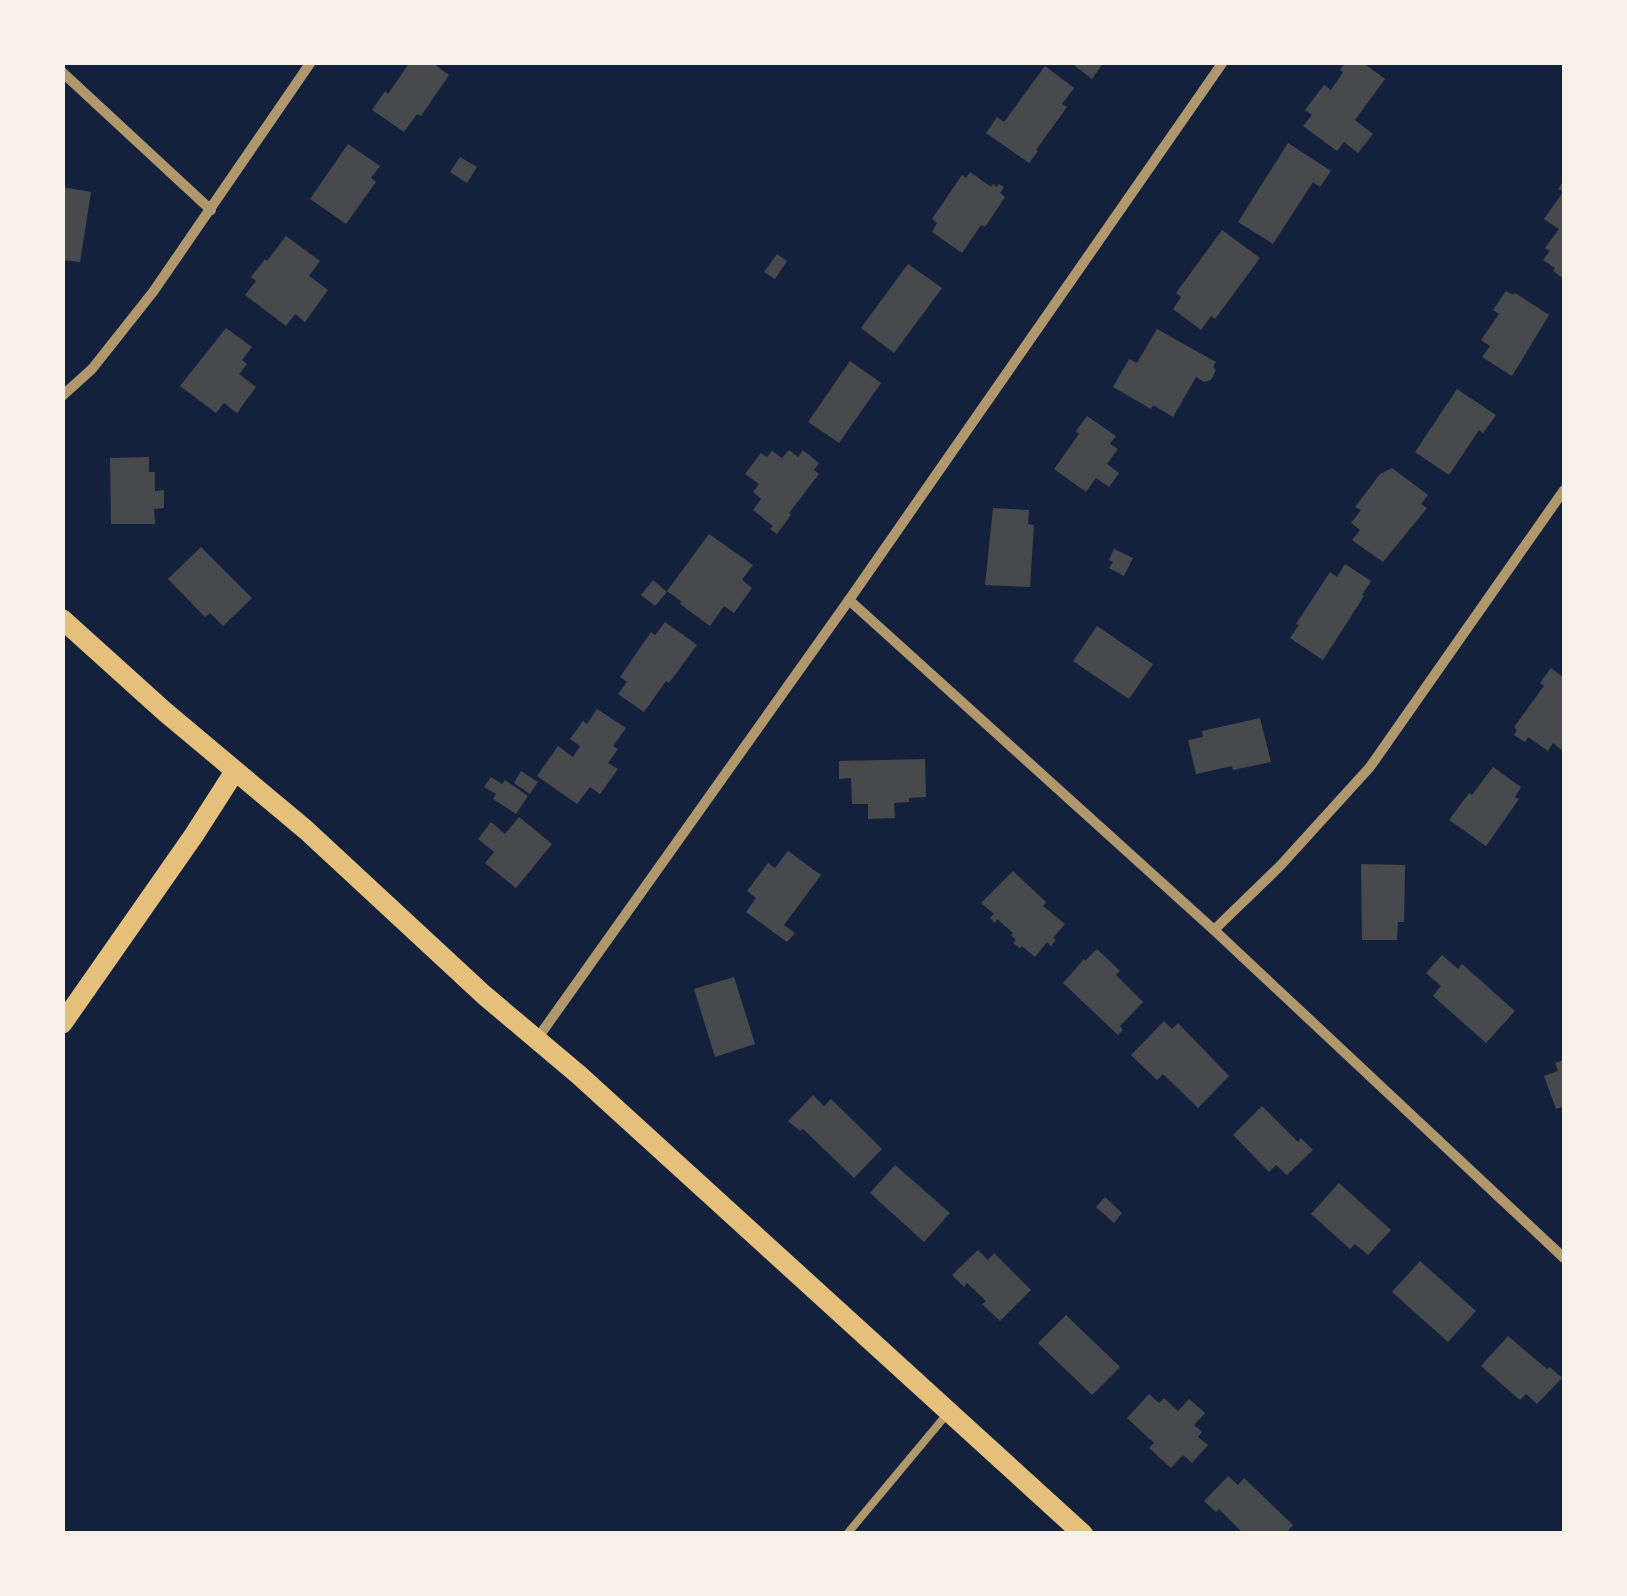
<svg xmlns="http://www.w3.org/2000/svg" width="1627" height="1596" viewBox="0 0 1627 1596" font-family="Signika,sans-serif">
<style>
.building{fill:#48494c}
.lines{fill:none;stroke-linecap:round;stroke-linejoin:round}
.service{stroke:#b1986c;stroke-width:8}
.minor{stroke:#b1986c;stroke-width:10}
.secondary{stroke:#e5c07b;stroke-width:20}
</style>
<rect width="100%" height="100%" fill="#14213d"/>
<g class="building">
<path d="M410,62h21l18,13 -28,41 -4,-2 -13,18 -32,-22 13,-19 3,3z"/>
<path d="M1070,62h34l-12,17z"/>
<path d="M1346,62h16l23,17 -30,41 18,14 -15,19 -14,-11 -7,9 -34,-25 9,-11 -7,-5 19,-25 7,5 12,-18 -3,-2z"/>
<path d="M1045,66l29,22 -12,16 5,3 -31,43 2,1 -9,12 -43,-30 11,-16 7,5z"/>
<path d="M1288,143l43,28 -11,16 -7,-5 -40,62 -35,-22z"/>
<path d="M348,144l32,22 -9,12 5,4 -30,42 -36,-25z"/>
<path d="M460,157l17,10 -10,16 -17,-11z"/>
<path d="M970,172l21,15 2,-3 4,3 2,-3 5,3 -4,6 5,4 -20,30 -4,-2 -19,28 -30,-21 5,-9 -5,-4 30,-44 4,3z"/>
<path d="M1564,180v99l-11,-8 2,-3 -12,-8 7,-9 -5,-3 14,-19 -15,-10 19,-27 -5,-3z"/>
<path d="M62,187l29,5 -11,70 -18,-2z"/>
<path d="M1222,230l38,28 -45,61 -4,-3 -10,14 -28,-21 8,-12 -5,-4z"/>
<path d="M286,236l34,25 -11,15 19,14 -23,32 -10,-8 -9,12 -41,-31 11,-14 -5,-4 14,-18 2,2z"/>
<path d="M777,254l10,7 -12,18 -11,-7z"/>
<path d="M908,264l34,24 -48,65 -33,-25z"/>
<path d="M1506,291l7,4 2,-2 34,22 -37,61 -30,-19 8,-11 -9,-6 18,-26 -6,-4z"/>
<path d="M226,328l26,19 -10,13 5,4 -8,10 17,13 -19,26 -13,-10 -8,10 -36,-27z"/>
<path d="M1157,329l59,33 -3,5 3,3 -5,10 -7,2 -8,-5 -23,40 -20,-12 -2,4 -38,-22 16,-28 8,4z"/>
<path d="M850,361l31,22 -42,60 -31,-21z"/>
<path d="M1457,389l39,26 -13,18 -4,-3 -30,45 -34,-23z"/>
<path d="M1087,416l29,20 -6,8 8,5 -11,15 12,9 -10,14 -13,-9 -10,14 -32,-23 25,-35 -3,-3z"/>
<path d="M789,450l9,7 5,-7 16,13 -5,7 5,4 -30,39 2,2 -14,19 -7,-5 3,-3 -20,-16 8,-11 -8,-7 6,-8 -14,-10 16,-21 6,4 5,-6 10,7z"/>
<path d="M149,457v15h6v19l9,-1v18l-10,1 1,15h-44l-1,-66z"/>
<path d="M1392,468l36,27 -7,9 6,4 -44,54 -31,-22 8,-10 -9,-7 10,-13 -6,-3 25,-33z"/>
<path d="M993,508l36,2 -1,14 6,1 -4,62 -45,-2z"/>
<path d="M709,534l44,31 -11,15 10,8 -18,25 -10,-7 -14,20 -30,-22 1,-3 -14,-10z"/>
<path d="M201,547l51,51 -29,28 -13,-13 -5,4 -37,-38z"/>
<path d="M1114,549l19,9 -9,18 -15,-8 4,-6 -4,-2z"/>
<path d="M1345,564l26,17 -9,14 2,1 -41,64 -33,-22 9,-13 -3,-1 34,-52 7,5z"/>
<path d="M653,580l14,12 -12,14 -14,-11z"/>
<path d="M665,622l32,23 -28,38 -3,-2 -22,31 -26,-18 9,-12 -7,-5 31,-45 4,3z"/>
<path d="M1097,626l56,38 -24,35 -56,-38z"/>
<path d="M1551,668l13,10v74l-11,-9 -5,8 -20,-14 -3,5 -11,-7 3,-5 -3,-3 30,-41 -4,-3z"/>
<path d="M597,709l29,19 -13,18 5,3 -10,14 10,6 -18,25 -10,-7 -13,17 -40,-28 21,-30 15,11 7,-11 -10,-7 13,-18 4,3z"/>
<path d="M1260,718l11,44 -38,8 -1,-4 -36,8 -8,-34 15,-3 -1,-6z"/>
<path d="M925,759l1,38 -17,1v4l-15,1 1,15 -27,1v-15h-16l-1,-26 -12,1v-18z"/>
<path d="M1493,767l28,20 -6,10 4,2 -33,47 -37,-26 20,-27 3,2z"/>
<path d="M521,771l17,11 -8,12 -16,-11z"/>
<path d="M491,777l11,7 3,-4 23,16 -12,18 -23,-15 3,-5 -12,-7z"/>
<path d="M519,817l33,27 -36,44 -31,-25 9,-11 -16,-13 13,-17 14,12z"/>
<path d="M788,851l33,24 -37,50 11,8 -8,9 -41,-30 10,-14 -9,-7 21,-28 7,5z"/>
<path d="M1361,864l44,1 -1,57h-6l-1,18h-35z"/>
<path d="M1013,871l33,31 -3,4 22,18 -12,14 3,2 -5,6 -4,-4 -12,15 -13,-11 -2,2 -7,-5 3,-3 -5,-5 2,-2 -16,-14 -2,4 -5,-5 4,-4 -13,-11z"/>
<path d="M1097,949l23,22 -4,4 27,27 -23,24 3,4 -5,5 -55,-52 21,-24 1,2z"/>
<path d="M1442,955l16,14 4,-5 53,47 -29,32 -53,-47 8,-10 -15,-13z"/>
<path d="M734,977l21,67 -40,13 -21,-68z"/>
<path d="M1164,1021l8,8 6,-6 51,53 -31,32 -35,-34 -6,6 -26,-25z"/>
<path d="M1564,1060v46l-8,3 -12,-33 14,-5 -3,-8z"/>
<path d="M813,1095l11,11 7,-7 51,50 -28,29 -51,-49 -3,2 -12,-10z"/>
<path d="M1262,1106l36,36 3,-4 12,12 -26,25 -11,-10 -7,7 -36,-37z"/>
<path d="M895,1165l55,48 -26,29 -54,-49z"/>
<path d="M1339,1183l52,47 -23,25 -13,-11 -5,5 -39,-35z"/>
<path d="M1105,1197l17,16 -8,10 -18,-16z"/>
<path d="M978,1250l10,10 6,-7 37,37 -31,31 -18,-17 4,-3 -19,-18 -3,4 -12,-12z"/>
<path d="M1420,1261l56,50 -28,31 -56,-50z"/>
<path d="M1066,1315l54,52 -28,28 -54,-52z"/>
<path d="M1508,1336l39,33 3,-2 12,11 -25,26 -11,-10 -6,6 -39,-34z"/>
<path d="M1149,1394l10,9 5,-5 14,13 11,-12 16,14 -11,12 8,7 -4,5 10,8 -16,18 -9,-8 -12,13 -22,-20 5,-5 -27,-25z"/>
<path d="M1228,1476l10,9 6,-7 49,47 -8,9h-41l-25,-25 -3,3 -12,-11z"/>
</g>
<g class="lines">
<path class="service" d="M847,1534l100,-120"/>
<g class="minor">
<path d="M62,72l149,138"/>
<path d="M62,396l30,-27 61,-77 158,-230"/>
<path d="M849,600l365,330 350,328"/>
<path d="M1214,930l66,-64 90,-99 194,-277"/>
<path d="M537,1039l312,-439 374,-538"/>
</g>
<g class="secondary">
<path d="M62,619l102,92 142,119 178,165 95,80 504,459"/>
<path d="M62,1024l132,-189 41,-64"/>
</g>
</g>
<rect width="1627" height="1596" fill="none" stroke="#f6f1e7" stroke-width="130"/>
</svg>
